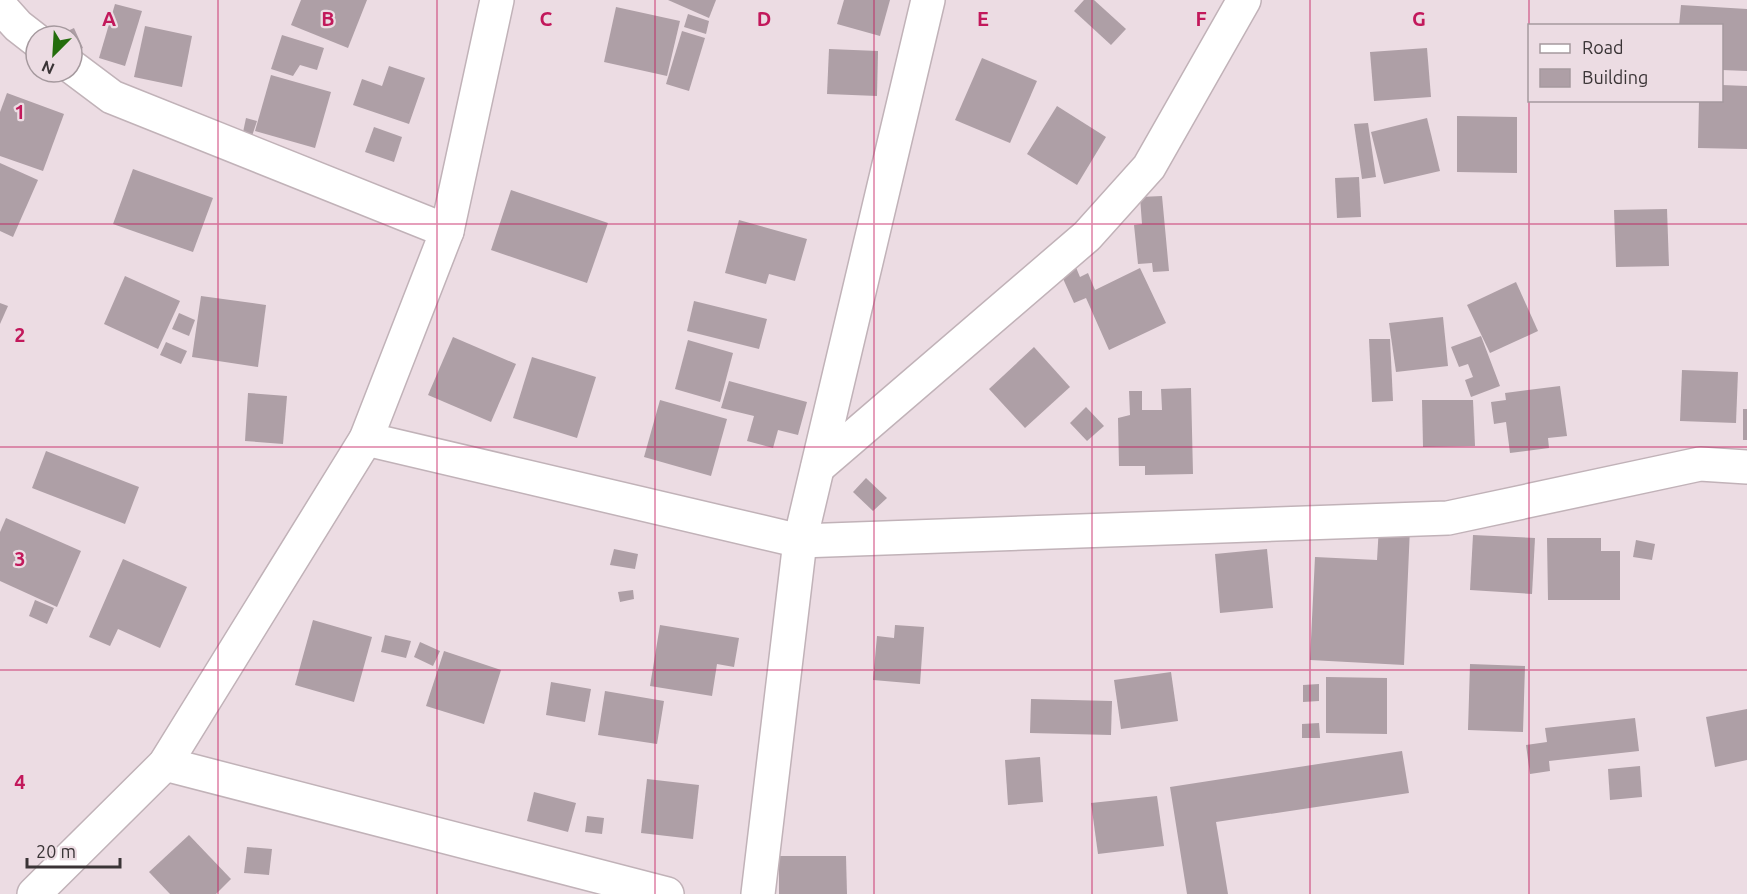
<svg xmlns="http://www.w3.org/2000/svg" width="1747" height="894" viewBox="0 0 1747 894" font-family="Ubuntu,sans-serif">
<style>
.building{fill:#ae9fa6}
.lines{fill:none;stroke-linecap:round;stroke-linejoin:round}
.minor-casing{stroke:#c1b2b8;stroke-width:36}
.minor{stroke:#fff;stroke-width:33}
.grid{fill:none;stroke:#c2185b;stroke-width:1.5;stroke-opacity:0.55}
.grid-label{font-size:20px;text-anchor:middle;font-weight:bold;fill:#c2185b;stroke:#ecdce3;stroke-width:4.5;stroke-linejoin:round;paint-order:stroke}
</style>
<rect width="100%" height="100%" fill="#ecdce3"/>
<g class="building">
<path d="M301,0h66l-19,48 -57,-23z"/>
<path d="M668,0h48l-7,18z"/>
<path d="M844,0h46l-10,36 -43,-12z"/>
<path d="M1084,0h10l32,29 -15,16 -37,-34z"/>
<path d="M115,4l27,7 -17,55 -26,-8z"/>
<path d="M1681,5l66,4v62l-25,-1v-44h-43z"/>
<path d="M616,7l64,14 -13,55 -63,-14z"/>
<path d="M688,14l21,7 -3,13 -22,-7z"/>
<path d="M145,26l47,10 -10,51 -48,-10z"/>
<path d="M74,28l9,20 -11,5v-17l-11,-2z"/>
<path d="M682,31l23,7 -16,53 -23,-7z"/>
<path d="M282,35l42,13 -7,22 -17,-5 -7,11 -22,-7z"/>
<path d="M1427,48l4,49 -57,4 -4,-49z"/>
<path d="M829,49l49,2 -1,45 -50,-2z"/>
<path d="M982,58l55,23 -27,62 -55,-23z"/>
<path d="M389,66l36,12 -16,46 -56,-19 9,-26 20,7z"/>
<path d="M271,75l60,17 -16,56 -60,-17z"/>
<path d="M1722,85l25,1v63l-49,-1 1,-48h23z"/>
<path d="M7,93l57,21 -21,57 -43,-15v-44z"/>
<path d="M1057,106l49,31 -29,48 -50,-31z"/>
<path d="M1457,116l60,1v56l-60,-1z"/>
<path d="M246,118l11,3 -6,18 -9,-2z"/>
<path d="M1427,118l13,53 -56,13 -13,-52z"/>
<path d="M1368,123l8,54 -14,2 -8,-55z"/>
<path d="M374,127l28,10 -8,25 -29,-10z"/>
<path d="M0,163l38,17 -25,57 -13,-6z"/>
<path d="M133,169l80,29 -20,54 -80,-28z"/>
<path d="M1359,177l2,40 -24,1 -2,-40z"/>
<path d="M511,190l97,33 -21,60 -96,-33z"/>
<path d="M1162,196l7,75 -16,1 -1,-9 -14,1 -4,-39 8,-1 -2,-27z"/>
<path d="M1667,209l2,57 -53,1 -2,-57z"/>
<path d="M739,220l68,19 -12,42 -26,-7 -3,10 -41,-11z"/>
<path d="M1075,265l5,12 8,-4 7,17 45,-22 26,55 -57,27 -23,-52 -12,5 -14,-31z"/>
<path d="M125,276l55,25 -22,48 -54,-25z"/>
<path d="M1516,282l22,49 -48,22 -23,-48z"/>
<path d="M201,296l65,9 -8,62 -66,-10z"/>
<path d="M694,301l73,18 -8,30 -72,-18z"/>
<path d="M0,303l8,3 -8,18z"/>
<path d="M179,313l16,7 -6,16 -17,-7z"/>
<path d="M1443,317l5,49 -52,6 -7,-49z"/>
<path d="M1481,336l19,50 -29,11 -6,-17 8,-3 -5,-13 -9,3 -8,-20z"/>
<path d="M453,337l63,27 -25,58 -63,-27z"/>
<path d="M1369,339h21l3,62 -21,1z"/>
<path d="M688,340l45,13 -13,49 -45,-13z"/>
<path d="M166,342l21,9 -6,13 -21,-9z"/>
<path d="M1034,347l36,40 -45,41 -36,-39z"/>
<path d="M532,357l64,20 -19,61 -64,-20z"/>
<path d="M1682,370l56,2 -2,51 -56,-2z"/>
<path d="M729,381l78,21 -9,33 -20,-5 -5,18 -26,-7 7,-25 -33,-8z"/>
<path d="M1560,386l7,50 -19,2 1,10 -39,5 -4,-31 -12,2 -3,-22 15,-2 -1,-7z"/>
<path d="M1191,388l2,86 -48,1v-9h-26l-1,-48 12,-3 -1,-24h13v19h20l-1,-21z"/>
<path d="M248,393l39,3 -4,48 -38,-3z"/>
<path d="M660,400l67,19 -16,57 -67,-19z"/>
<path d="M1422,400h51l2,46 -52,1z"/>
<path d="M1086,407l18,19 -17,15 -17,-18z"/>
<rect x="1743" y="409" width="4" height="31"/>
<path d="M46,451l93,36 -14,37 -93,-36z"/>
<path d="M866,478l21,20 -14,13 -20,-19z"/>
<path d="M6,518l75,33 -24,56 -57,-26v-49z"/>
<path d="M1379,526l31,2 -6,137 -94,-5 5,-103 62,3z"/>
<path d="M1473,535l62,3 -3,56 -62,-4z"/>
<path d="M1547,538h54v13h19v49h-72z"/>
<path d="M1636,540l19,4 -3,16 -19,-3z"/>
<path d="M614,549l24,5 -3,15 -25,-4z"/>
<path d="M1267,549l6,59 -53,5 -5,-59z"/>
<path d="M123,559l64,28 -27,61 -42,-19 -8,17 -21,-9z"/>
<path d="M633,590l1,9 -14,3 -2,-10z"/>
<path d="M35,600l19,8 -7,16 -18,-8z"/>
<path d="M313,620l59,17 -18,65 -59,-17z"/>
<path d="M660,625l79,13 -5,29 -17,-3 -5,32 -62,-10z"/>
<path d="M895,625l29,2 -4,57 -47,-4 4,-44 17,2z"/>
<path d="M385,635l26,6 -5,17 -25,-6z"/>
<path d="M420,642l20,9 -7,15 -19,-9z"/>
<path d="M444,651l57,19 -17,54 -58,-18z"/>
<path d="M1470,664l55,2 -2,66 -55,-2z"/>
<path d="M1171,672l7,49 -57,8 -7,-49z"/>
<path d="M1326,677l61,1v56l-61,-1z"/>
<path d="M551,682l40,7 -6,33 -39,-7z"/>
<path d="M1319,684v17l-16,1v-17z"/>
<path d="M605,691l59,10 -7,43 -59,-9z"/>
<path d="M1031,699l81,2 -1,34 -81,-2z"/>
<path d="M1747,709v51l-32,7 -9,-50z"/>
<path d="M1635,718l4,33 -90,10 1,10 -20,3 -4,-29 21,-3 -2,-14z"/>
<path d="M1319,723l1,15h-18v-14z"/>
<path d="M1402,751l7,42 -193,29 12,72h-41l-17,-107z"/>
<path d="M1040,757l3,45 -35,3 -3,-45z"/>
<path d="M1640,766l2,31 -32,3 -2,-31z"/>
<path d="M647,779l52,6 -6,54 -52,-6z"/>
<path d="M534,792l42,11 -8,29 -41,-11z"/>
<path d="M1157,796l7,50 -66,8 -7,-51z"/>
<path d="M587,816l17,2 -2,16 -17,-2z"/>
<path d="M189,835l42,44 -15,15h-46l-21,-22z"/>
<path d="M247,847l25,2 -3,26 -25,-2z"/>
<path d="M779,856h67l1,38h-68z"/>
</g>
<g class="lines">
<g class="minor-casing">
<g id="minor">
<path d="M0,6l18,20 18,14"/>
<path d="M72,67l40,30 335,134"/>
<path d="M366,439l434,102 648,-23 252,-54 47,3"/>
<path d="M818,467l269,-231 62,-69 95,-167"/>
<path d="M165,764l502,130"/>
<path d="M34,894l131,-130 201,-325 81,-208 50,-231"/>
<path d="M758,894l42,-353 128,-541"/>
</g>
</g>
<use href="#minor" class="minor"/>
</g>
<path class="grid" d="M218,0v894M437,0v894M655,0v894M874,0v894M1092,0v894M1310,0v894M1529,0v894M0,224h1747M0,447h1747M0,670h1747"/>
<g class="grid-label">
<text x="109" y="26">A</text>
<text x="328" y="26">B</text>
<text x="546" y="26">C</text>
<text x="764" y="26">D</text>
<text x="983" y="26">E</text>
<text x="1201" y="26">F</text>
<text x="1419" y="26">G</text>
<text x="20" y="119">1</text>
<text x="20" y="342">2</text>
<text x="20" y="566">3</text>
<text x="20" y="789">4</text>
</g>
<rect x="1528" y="24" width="195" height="78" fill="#ecdce3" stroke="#a5999e" stroke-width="1.5"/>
<rect x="1540" y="44" width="30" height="9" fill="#ffffff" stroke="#a5999e" stroke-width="1.5"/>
<text x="1582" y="54" font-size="18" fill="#3a3436">Road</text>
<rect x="1540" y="69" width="30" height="18" fill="#ae9fa6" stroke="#a5999e" stroke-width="1.5"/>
<text x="1582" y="84" font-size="18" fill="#3a3436">Building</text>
<g transform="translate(54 54) rotate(204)"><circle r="28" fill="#ecdce3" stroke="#a5999e" stroke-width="1.5"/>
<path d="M0-4.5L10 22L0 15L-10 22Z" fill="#246d0d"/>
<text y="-9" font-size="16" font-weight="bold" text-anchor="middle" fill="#3a3436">N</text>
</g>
<path d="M27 858v9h93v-9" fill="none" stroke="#3a3436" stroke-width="3"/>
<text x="36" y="858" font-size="18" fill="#3a3436" stroke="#ecdce3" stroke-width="4.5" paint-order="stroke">20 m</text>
</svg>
